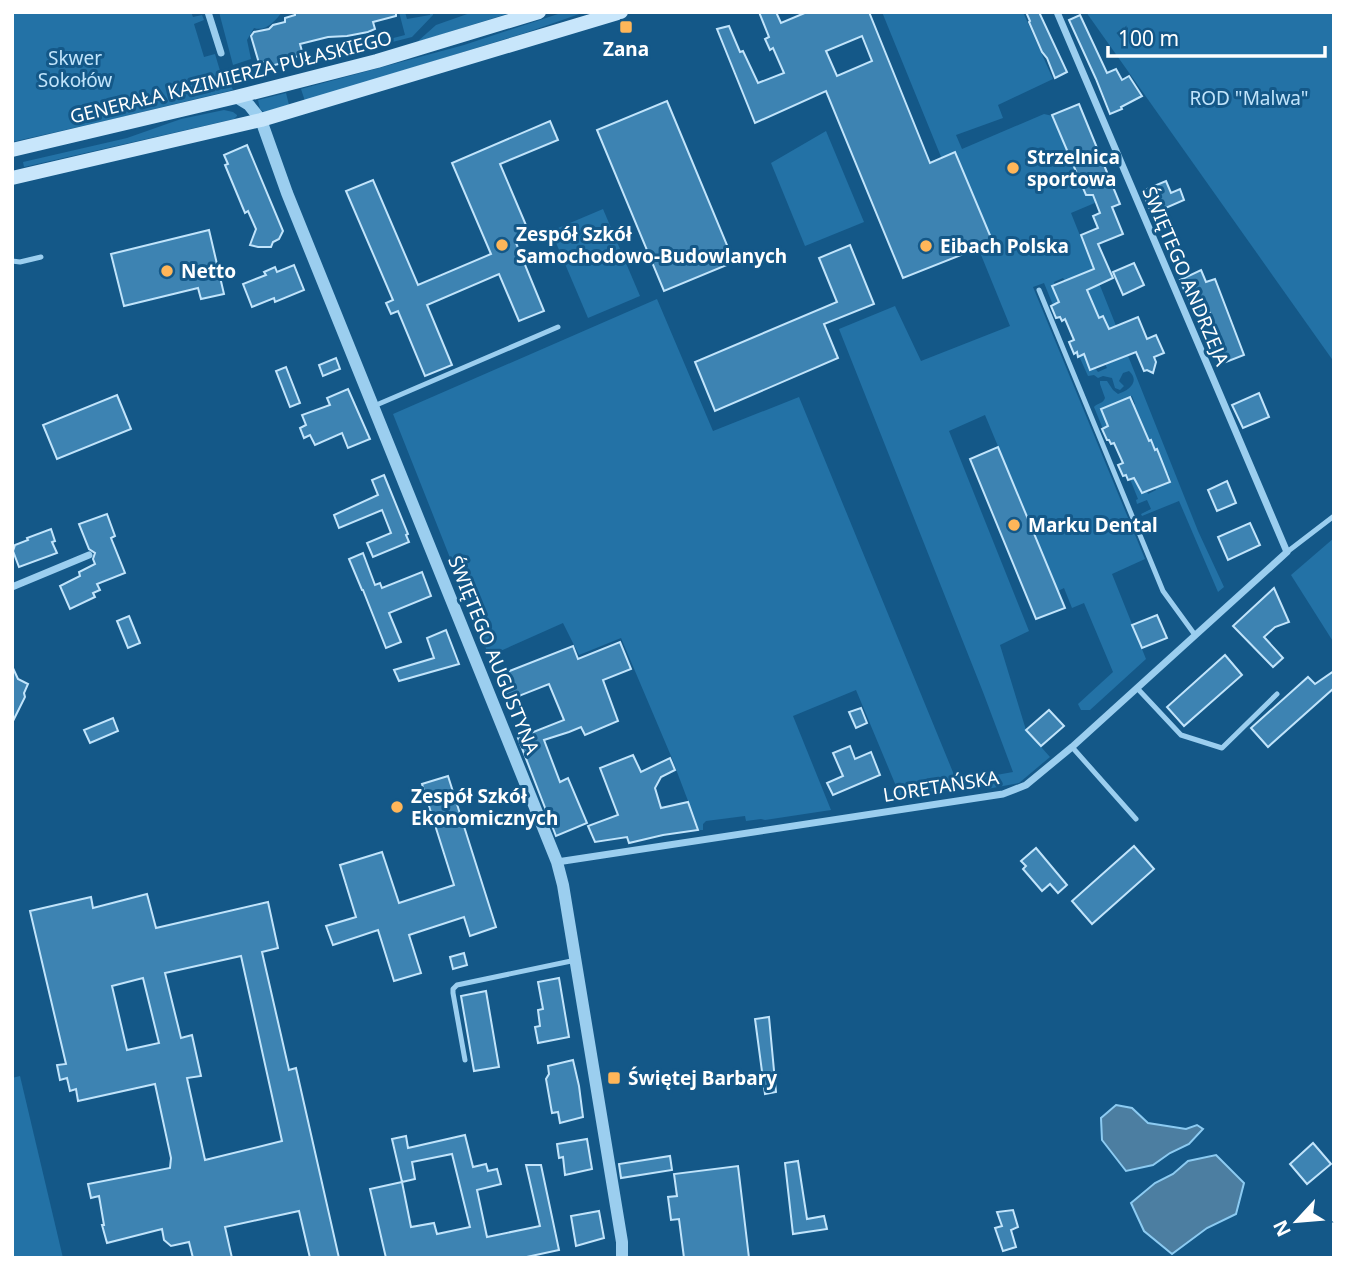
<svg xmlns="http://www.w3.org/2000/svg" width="1346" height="1270" viewBox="0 0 1346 1270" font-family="'Noto Sans',sans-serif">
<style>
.green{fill:#2372a6}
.water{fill:#4c7ea1;stroke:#8ccbf2;stroke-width:2}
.building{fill:#3d83b2;stroke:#c1e4fb;stroke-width:2;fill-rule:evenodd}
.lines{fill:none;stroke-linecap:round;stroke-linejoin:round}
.service{stroke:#9bceef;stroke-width:5}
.minor{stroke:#9bceef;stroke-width:7}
.tertiary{stroke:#9bceef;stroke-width:12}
.secondary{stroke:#c8e6fb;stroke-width:14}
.poi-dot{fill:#ffb659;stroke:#145888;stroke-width:2.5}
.labels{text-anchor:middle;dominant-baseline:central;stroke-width:6;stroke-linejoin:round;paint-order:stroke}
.poi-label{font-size:19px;font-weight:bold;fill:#fff;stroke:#145888;text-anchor:start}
.park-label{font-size:19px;fill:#c1e4fb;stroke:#145888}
.street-label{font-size:19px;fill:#fff;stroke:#145888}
</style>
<rect width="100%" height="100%" fill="#145888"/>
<g class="green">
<path d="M12,12h179l2,5 9,-2 2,5 -10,4 10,33 11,-3 6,20h4l8,16 -124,30 -97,22z"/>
<path d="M219,12h63c-7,9 -16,20 -28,16l-7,12 4,19 -18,6z"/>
<path d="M399,12h6l2,7 23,-4v-3h3v3l-21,22 -98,25 2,-4 89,-23z"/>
<path d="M473,12h40l-96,30 19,-17z"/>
<path d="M564,12h21l-57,20 -223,69 -4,-12 163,-44z"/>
<path d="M882,12h141l30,67 -55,26 5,13 -47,17 6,14 82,-35 9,2 47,74 12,-5 4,9 -45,19 127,318 26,56 -6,5 -39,-91 -37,15 -1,-2 10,-5 -4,-9 -10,4 -1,-4 2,-1 -8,-20 4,-1 7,15 6,-2 1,3 8,-4 -1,-2 16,-7 -3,-8 -3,1 -3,-13 -2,1 -3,-13 -2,1 -3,-10 -5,2 -2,-10 -4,-9h-2l-2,-4 2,-2 -3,-6h-2l-2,-5 3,-2 -3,-8 -31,13 7,17 -5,3 -9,-22c3,-4 9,-3 11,-9l-5,-14v-3h7l6,9 5,4c12,-4 22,-13 11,-23l-6,2 -4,8 5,5 -4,4 -5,-2 -3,-10 -9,-2 -5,2 -4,-3 -6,1 -9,-20 5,-2 6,16 5,-2 3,4 9,-4 -2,-4 15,-6 -21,-40 -8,-18 -4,-4 3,-2 -4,-6 -21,-7 -2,-3 -9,4 1,3 -2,2 6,16 -6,2 -9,-22 -11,4 112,272 -33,15 34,85 -56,51h-9l-3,-6 35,-32 -29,-69 -12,5 -8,-20 -6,3 -73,-176 -36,16 80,200 -29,14 26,85 24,27 -31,26 -32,6 -5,-4 -81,13 -45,-108 -63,26 38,94 -66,10 -4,-1 -15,2 -1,-5 -39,5 -3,3v6h-4l-28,-74 -50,-118 -42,17 -16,-32 -74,33 -96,-242 264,-115 56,132 86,-34 158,385 56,-10 -30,-80 -144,-363 56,-23 26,55 89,-35z"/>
<path d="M1086,12h248v350z"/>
<path d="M286,93l3,12 -25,7 -4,-3 -2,-9z"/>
<path d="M224,110l9,2 4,3v1l-3,3 -210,48 -1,-5 104,-24 54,-19z"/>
<path d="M826,131l38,91 -59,24 -34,-83z"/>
<path d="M603,209l37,87 -52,22 -37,-87z"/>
<path d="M1334,538v105l-43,-68z"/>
<path d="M20,1076l43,182h-51v-180z"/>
</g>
<g class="water">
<path d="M1116,1105l16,3 16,15 38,6 11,-4 6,4 -14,15 -19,9 -17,12 -27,6 -24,-31 -1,-22z"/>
<path d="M1216,1155l28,28 -8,31 -29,14 -35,26 -28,-23 -13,-28 24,-20 18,-9 15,-13z"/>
</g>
<g class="building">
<path d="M295,12h101v4l-23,6 2,7 -7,3 -21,4 -19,1 -28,7 3,11 -12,3v3l-25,6 -2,-5 -5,1 -8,-27 3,-4 15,-3 4,-4 12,-3v-4l10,-3z"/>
<path d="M759,12h17l5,11 26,-11h62l61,151 25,-11 37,88 -27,11 1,2 -63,25 -77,-187 -71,32 -38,-94 12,-3 11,26 3,-1 15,32 26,-10 -11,-25 -3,2 -5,-11 4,-2zM862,36l10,25 -35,15 -11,-25z"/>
<path d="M1026,12h13l28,60 -12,6 -8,-20 -5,-6 -13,-30 1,-1z"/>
<path d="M1080,15l27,58 9,-4 6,11 7,-4 13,20 -21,11 1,2 -12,5 -14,-35 -27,-59z"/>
<path d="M667,101l67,161 -70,29 -67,-161z"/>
<path d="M1079,104l41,100 -8,3 11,27 -25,10 15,34 -26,12 12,28 4,-2 6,13 29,-12 9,22 9,-4 8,18 -10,4 2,5 -3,11 -6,-3 -3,1 -8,-19 -46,18 -6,-16 -6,3 -1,-5 -3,2 -5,-12 5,-2 -9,-21 -3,2 -2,-4 -4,1 -5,-12 8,-4 -7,-16 42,-17 -13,-34 17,-7 -5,-12 7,-3 -7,-18h-7l-34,-80z"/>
<path d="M550,121l8,19 -58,24 31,73 -15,6 28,68 -25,10 -20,-47 -72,31 25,60 -27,11 -27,-65 -7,3 -5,-11 7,-3 -47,-109 27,-11 45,105 73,-31 -39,-91z"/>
<path d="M247,145l36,86 -4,8 -6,3 -2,5h-13l-8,-2 6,-16 -8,-18 -3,2 -20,-48 3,-1 -4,-9z"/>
<path d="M1166,181l5,12 9,-4 4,11 -32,14 -10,-23z"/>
<path d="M209,230l15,64 -23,5 -3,-11 -74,18 -13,-52z"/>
<path d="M850,245l24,59 -50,20 14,34 -123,53 -20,-49 142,-60 -18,-44z"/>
<path d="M1134,263l10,22 -21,10 -10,-23z"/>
<path d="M294,265l10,25 -29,12 -1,-4 -22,9 -9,-23 23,-9 -2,-3 11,-5 2,5z"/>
<path d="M1201,270l5,12 9,-3 29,76 -18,7 -4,-10 3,-2 -15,-37 -13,5 -11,-27 -1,1 -5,-12z"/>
<path d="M336,358l4,11 -17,7 -4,-11z"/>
<path d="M286,367l14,36 -10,4 -14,-36z"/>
<path d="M348,389l22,50 -22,9 -6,-15 -27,12 -5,-10 -6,3 -4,-10 6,-3 -4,-10 28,-10 -3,-7z"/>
<path d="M1259,393l10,24 -26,11 -11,-23z"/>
<path d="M117,395l14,34 -74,30 -14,-34z"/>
<path d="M1130,397l19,44 2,-1 4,10 2,-1 13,33 -28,11 -8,-15 -6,2 -2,-5 -3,1 -5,-11 5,-2 -9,-20 -3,1 -2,-4h-2l-5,-11 6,-3 -7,-17z"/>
<path d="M998,447l67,161 -29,11 -66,-160z"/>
<path d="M384,475l24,59 -2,1 3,7 -36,15 -6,-14 24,-10 -9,-23 -43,18 -5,-13 44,-20 -6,-15z"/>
<path d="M1227,481l9,22 -19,8 -9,-21z"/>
<path d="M107,514l8,22 -4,2 14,35 -28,11 3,6 -7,3 2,4 -25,12 -10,-23 20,-10 -1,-4 16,-8 -2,-5 2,-6 -6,-4 -10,-25z"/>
<path d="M1250,523l10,22 -32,15 -10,-23z"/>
<path d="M51,529l4,12 -3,1 5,11 -38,14 -6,-16 2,-6 13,-5 -1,-2z"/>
<path d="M363,553l12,32 5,-2 2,5 40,-16 9,24 -42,17 12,29 -15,6 -23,-58h-1l-13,-31z"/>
<path d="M1274,588l15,34 -14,5 -11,10 19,21 -10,9 -40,-41z"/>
<path d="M1157,615l10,23 -25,10 -10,-23z"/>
<path d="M129,616l11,27 -12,5 -11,-27z"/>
<path d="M446,630l13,34 -60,17 -5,-11 40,-12 -7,-20z"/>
<path d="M620,642l11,27 -28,11 15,41 -33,14 -4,-8 -12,5 -25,8 16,42 8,-4 19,45 -31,13 -38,-98 46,-18 -15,-36 -43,17 -9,-25 76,-30 5,13z"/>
<path d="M1225,655l17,20 -58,51 -17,-19z"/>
<path d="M12,666l6,13 10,5 -4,9 1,4 -13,26z"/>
<path d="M1334,671v17l-66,59 -17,-19 57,-51 7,7z"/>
<path d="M861,708l6,15 -11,5 -7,-16z"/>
<path d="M1049,710l15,16 -23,20 -15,-16z"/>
<path d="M113,718l5,13 -28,12 -6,-13z"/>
<path d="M850,746l5,13 16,-7 9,23 -47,20 -6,-12 16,-7 -10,-23z"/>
<path d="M633,755l8,17 29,-14 5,12 -14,7 -6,11 6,20 27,-6 10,28 -35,5 -34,8 -2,-6 -32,5 -7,-16 30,-11 -18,-47z"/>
<path d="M448,776l48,151 -26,9 -6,-19 -55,18 12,38 -27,8 -16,-51 -45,15 -7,-19 30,-9 -16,-52 42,-13 17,51 55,-18 -32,-101z"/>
<path d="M1134,846l20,23 -62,55 -20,-23z"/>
<path d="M1036,848l31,37 -9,8 -8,-9 -8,7 -19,-22 3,-3 -5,-5z"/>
<path d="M147,894l9,34 112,-26 10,46 -16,4 27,118 7,-2 43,190h-29l-11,-47 -74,16 7,31h-39l-4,-16 -18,4 -7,-6 -2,-11 -55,14 -5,-18h2l-5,-29 -8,2 -3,-14 82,-16 1,-10 -16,-74 -77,17 -2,-12 -6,2 -3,-13 -7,2 -3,-15 9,-1 -36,-153 61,-14 2,11zM241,956l41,185 -77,19 -18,-82 14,-2 -9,-41 -11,3 -16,-65zM143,978l16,65 -32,7 -15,-64z"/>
<path d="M464,953l3,12 -14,4 -3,-12z"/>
<path d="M559,978l10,59 -31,6 -3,-16 5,-1 -2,-16 5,-1 -5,-27z"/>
<path d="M486,991l13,76 -25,4 -13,-75z"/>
<path d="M769,1017l7,75 -11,2 -10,-75z"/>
<path d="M573,1060l6,26 4,31 -23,6 -2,-11 -6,1 -6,-34 3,-5 -1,-8z"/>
<path d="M465,1135l8,32 13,-3 2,7 9,-2 4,15 -24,6 10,47 53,-11 -14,-61h15l18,85 -37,8h-136l-16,-69 32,-7 9,45 23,-4 3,11 33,-7 -18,-73 -40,8 3,17 -13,3 -10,-43 14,-3 2,12z"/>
<path d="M587,1139l5,30 -27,6 -2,-18 -4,1 -2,-14z"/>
<path d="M1313,1143l18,21 -24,20 -17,-20z"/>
<path d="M670,1156l2,14 -51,8 -2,-14z"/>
<path d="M798,1161l9,58 17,-3 3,13 -34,5 -8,-71z"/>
<path d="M738,1166l11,92h-65l-5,-39 -8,1 -3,-23 9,-1 -3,-22z"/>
<path d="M1013,1210l5,17 -7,3 5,17 -13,4 -8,-23 7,-2 -5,-14z"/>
<path d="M599,1211l5,27 -28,8 -5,-30z"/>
</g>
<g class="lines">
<g class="service">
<path d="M12,261l8,1 21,-5"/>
<path d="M1039,290l124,301 32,44"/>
<path d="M374,406l184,-79"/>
<path d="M1287,552l47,-36"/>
<path d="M1137,688l44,47 41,13 55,-54"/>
<path d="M1072,747l64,72"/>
<path d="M465,1060l-12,-67v-4l4,-4 119,-25"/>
</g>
<g class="minor">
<path d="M208,12l13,41"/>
<path d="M12,587l77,-32"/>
<path d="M557,862l446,-68 23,-9 46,-38 215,-195 -230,-540"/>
</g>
<path class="tertiary" d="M236,97l13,8 12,15 26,73 270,669 6,23 59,357v16"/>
<g class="secondary">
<path d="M12,150l224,-53 141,-36 162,-49"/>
<path d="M12,178l249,-58 360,-108"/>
</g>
</g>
<g class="poi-dot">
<rect x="619" y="20" width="14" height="14" rx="3.5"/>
<circle cx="1013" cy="168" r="7"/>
<circle cx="502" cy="245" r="7"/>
<circle cx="926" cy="246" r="7"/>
<circle cx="167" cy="271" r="7"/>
<circle cx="1014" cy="525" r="7"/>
<circle cx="397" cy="807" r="7"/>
<rect x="607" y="1071" width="14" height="14" rx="3.5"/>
</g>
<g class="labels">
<g class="poi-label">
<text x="626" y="49" text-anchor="middle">Zana</text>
<text x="1027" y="157">Strzelnica<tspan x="1027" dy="22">sportowa</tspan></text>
<text x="516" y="234">Zespół Szkół<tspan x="516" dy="22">Samochodowo-Budowlanych</tspan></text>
<text x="940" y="246">Eibach Polska</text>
<text x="181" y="271">Netto</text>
<text x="1028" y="525">Marku Dental</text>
<text x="411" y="796">Zespół Szkół<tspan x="411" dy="22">Ekonomicznych</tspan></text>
<text x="628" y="1078">Świętej Barbary</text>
</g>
<g class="park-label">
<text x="75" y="58">Skwer<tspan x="75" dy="22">Sokołów</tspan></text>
<text x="1249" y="98">ROD "Malwa"</text>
</g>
<g class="street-label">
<text transform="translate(231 77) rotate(-14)">GENERAŁA KAZIMIERZA PUŁASKIEGO</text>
<text transform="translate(1186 276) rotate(67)">ŚWIĘTEGO ANDRZEJA</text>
<text transform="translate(494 655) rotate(68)">ŚWIĘTEGO AUGUSTYNA</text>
<text transform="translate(941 786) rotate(-9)">LORETAŃSKA</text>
</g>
</g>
<rect width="1346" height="1270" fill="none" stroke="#ffffff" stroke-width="28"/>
<g transform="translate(1297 1221) rotate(244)" stroke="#145888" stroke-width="5" paint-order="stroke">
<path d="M0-5L12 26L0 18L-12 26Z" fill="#ffffff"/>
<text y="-10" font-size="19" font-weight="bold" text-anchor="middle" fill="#ffffff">N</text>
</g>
<path d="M1108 46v10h217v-10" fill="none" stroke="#ffffff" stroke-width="3.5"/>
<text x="1118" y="46" font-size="21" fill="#ffffff" stroke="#145888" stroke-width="5" paint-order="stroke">100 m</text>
</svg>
